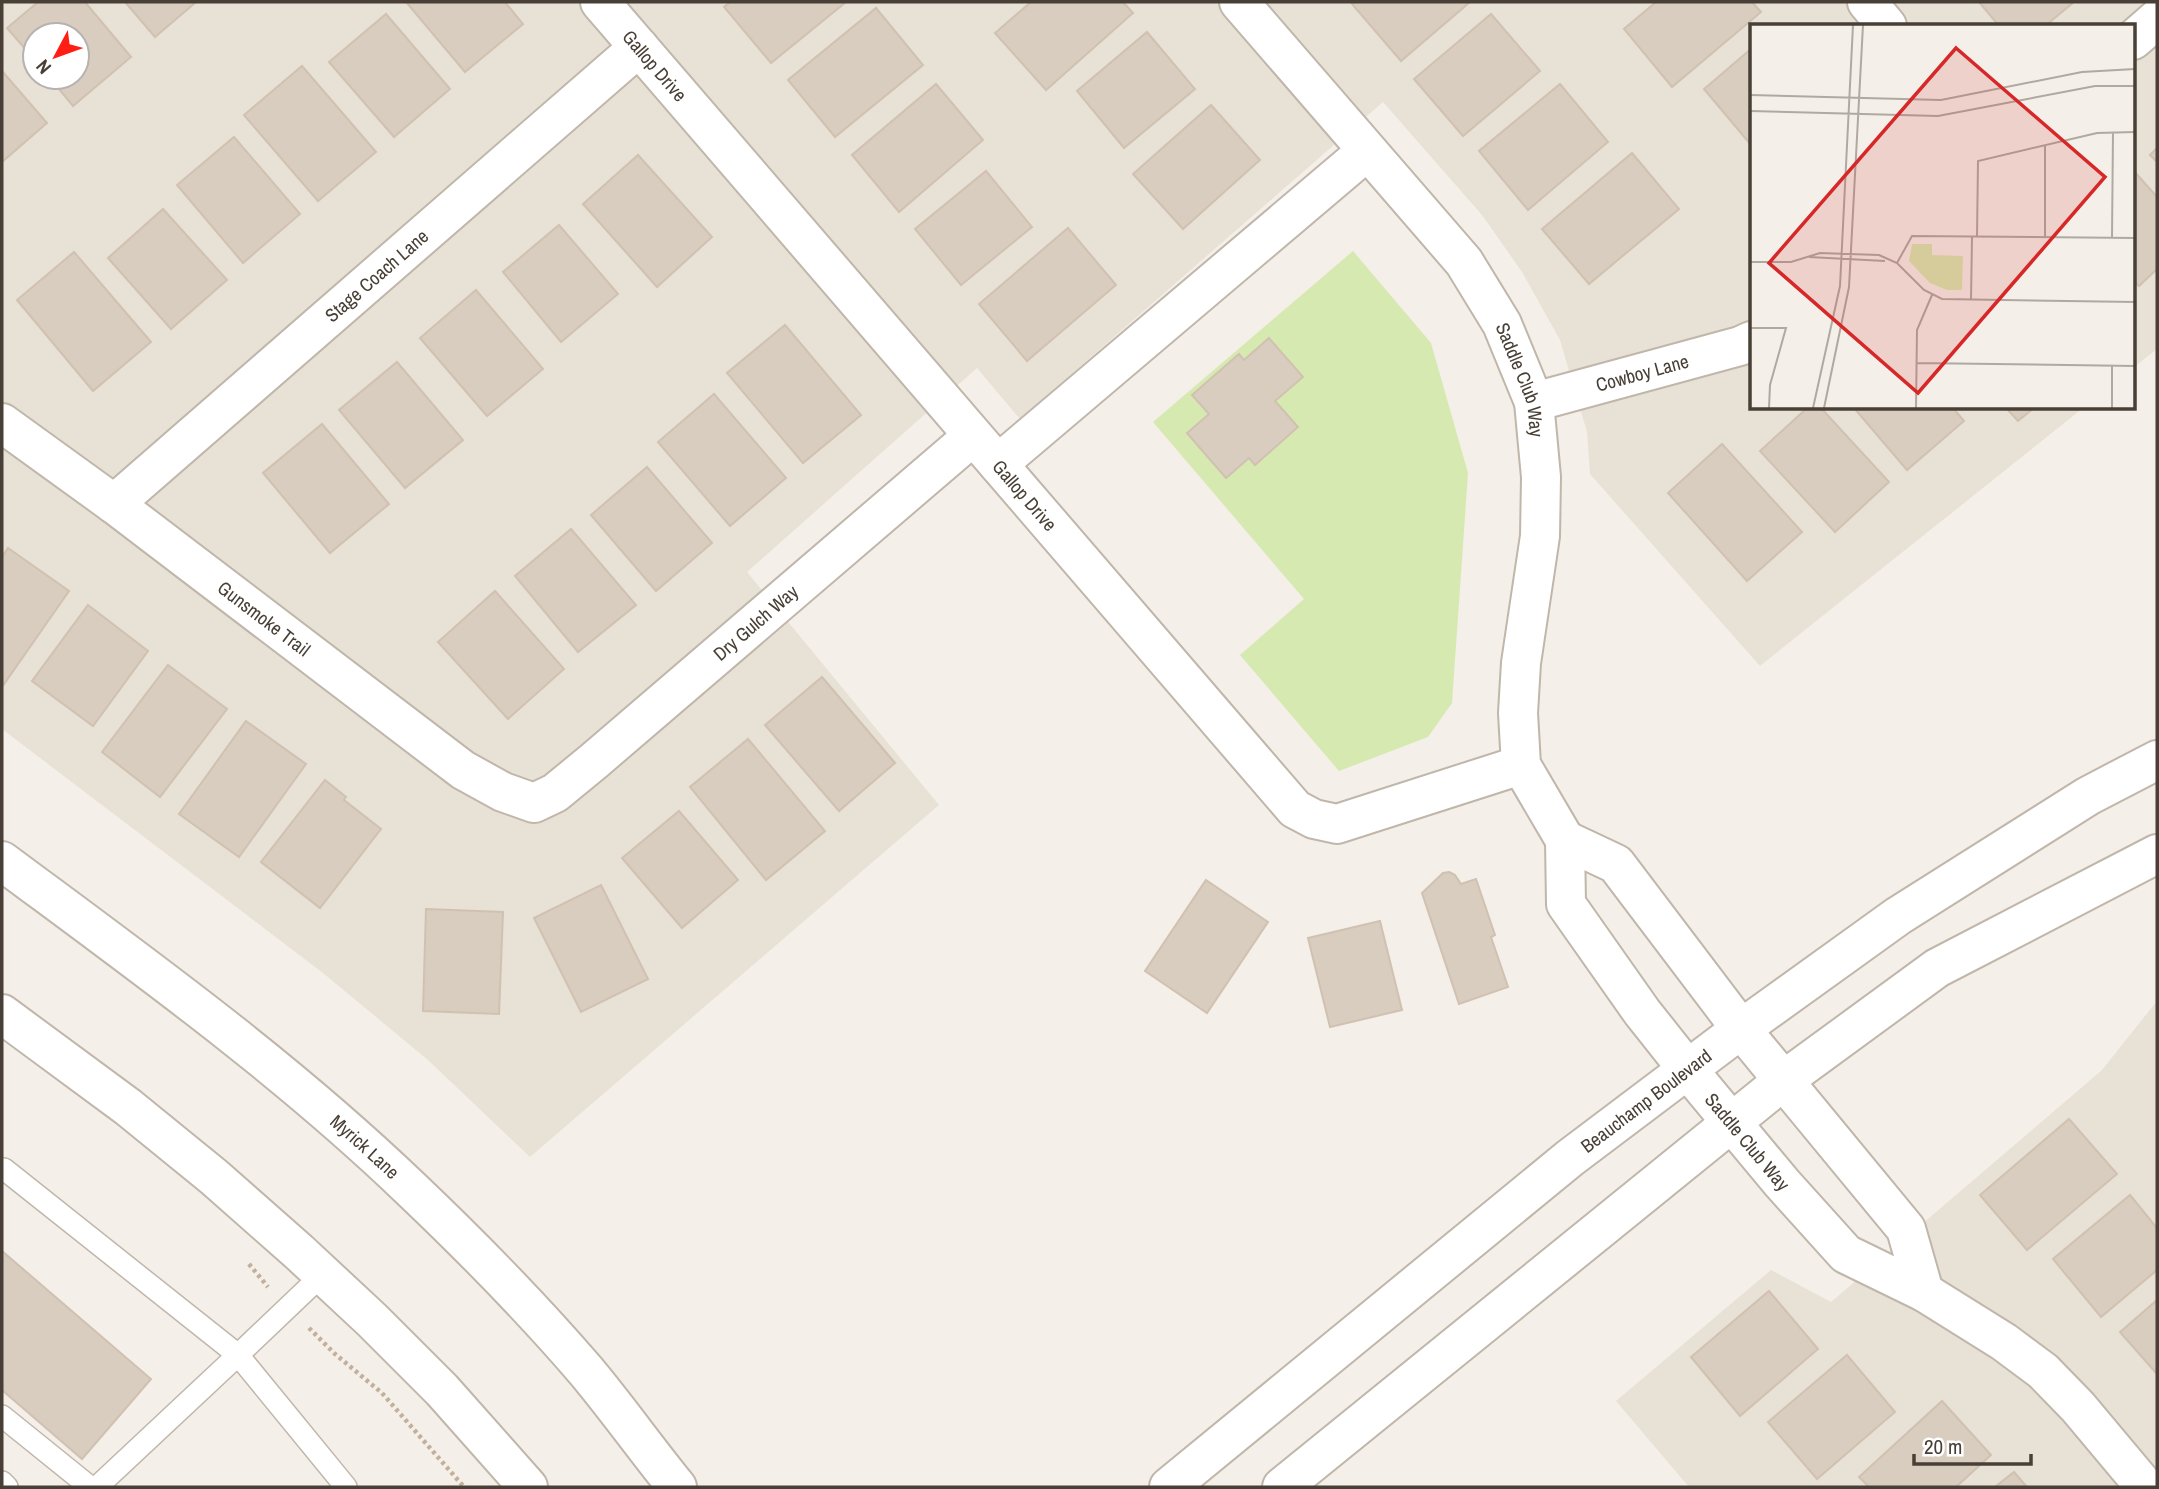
<svg xmlns="http://www.w3.org/2000/svg" width="2159" height="1489" viewBox="0 0 2159 1489" font-family="'Archivo Narrow',sans-serif">
<style>
.residential{fill:#e8e1d6;fill-rule:evenodd}
.green{fill:#d6e9b0}
.building{fill:#d9cdc0;stroke:#d1c1b0;stroke-width:2}
.lines{fill:none;stroke-linecap:round;stroke-linejoin:round}
.service-casing{stroke:#c0b6aa;stroke-width:24}
.minor-casing{stroke:#c0b6aa;stroke-width:42}
.tertiary-casing{stroke:#c0b6aa;stroke-width:42}
.path{stroke:#c2b09b;stroke-width:4.5;stroke-dasharray:3.5 3.5;stroke-linecap:butt}
.service{stroke:#fff;stroke-width:21}
.minor{stroke:#fff;stroke-width:38}
.tertiary{stroke:#fff;stroke-width:38}
.labels{text-anchor:middle;dominant-baseline:central;stroke-width:5;stroke-linejoin:round;paint-order:stroke}
.street-label{font-size:19px;fill:#483f36;stroke:#fff}
.inset-road{fill:none;stroke:#afa9a1;stroke-width:2}
.view{fill:#d62828;fill-opacity:0.15;stroke:#d62828;stroke-width:3.5}
.inset-edge{fill:none;stroke:#483f36;stroke-width:3.5}
</style>
<rect width="100%" height="100%" fill="#f4efe8"/>
<g class="residential">
<path d="M2,2h2155v347l-24,19v-342h-382v382h332l-323,258 -170,-192 -3,-42 -27,-92 -38,-68 -40,-57 -99,-113 -363,317 -43,-51 -230,204 192,233 -409,352 -102,-97 -105,-87 -321,-244zM35,35h42v42h-42z"/>
<path d="M2157,1001v486h-468l-73,-86 155,-131 60,32 271,-232z"/>
</g>
<path class="green" d="M1353,251l78,92 37,130 -16,230 -24,34 -89,34 -99,-116 64,-56 -151,-177z"/>
<g class="building">
<path d="M38,2h47l46,55 -58,49 -24,-29h28v-42h-42v25l-28,-32z"/>
<path d="M125,2h71l-41,35z"/>
<path d="M406,2h99l18,22 -58,48z"/>
<path d="M730,2h116l-75,61 -47,-56z"/>
<path d="M1031,2h92l10,11 -87,77 -51,-57z"/>
<path d="M1355,2h115l-69,59 -49,-57z"/>
<path d="M1656,2h96l9,10 -89,75 -48,-58z"/>
<path d="M1979,2h95l-29,24h-46z"/>
<path d="M876,8l47,57 -88,72 -47,-57z"/>
<path d="M386,14l64,75 -56,48 -65,-75z"/>
<path d="M1491,14l49,57 -77,65 -49,-57z"/>
<path d="M1147,32l48,57 -71,59 -47,-57z"/>
<path d="M1751,49v96l-47,-56z"/>
<path d="M302,66l74,86 -58,49 -74,-86z"/>
<path d="M2,71l45,52 -45,39z"/>
<path d="M936,84l47,56 -84,72 -47,-57z"/>
<path d="M1560,84l48,58 -80,68 -49,-59z"/>
<path d="M1211,105l49,55 -77,69 -50,-55z"/>
<path d="M234,137l66,77 -57,49 -66,-78z"/>
<path d="M2157,148v14l-7,-7z"/>
<path d="M1632,153l47,56 -90,75 -47,-55z"/>
<path d="M638,155l74,82 -55,50 -74,-83z"/>
<path d="M2133,170l24,27v72l-18,17 -6,-6z"/>
<path d="M986,171l46,56 -71,58 -46,-56z"/>
<path d="M163,209l64,71 -56,49 -63,-71z"/>
<path d="M559,225l59,69 -57,48 -58,-70z"/>
<path d="M1068,228l48,57 -89,76 -48,-57z"/>
<path d="M74,252l77,90 -58,49 -76,-91z"/>
<path d="M476,290l67,79 -56,47 -67,-78z"/>
<path d="M785,325l76,90 -58,48 -76,-90z"/>
<path d="M1269,338l34,39 -28,24 23,26 -43,38 -6,-7 -23,20 -39,-45 22,-19 -17,-19 47,-41 5,6z"/>
<path d="M397,362l66,78 -58,48 -66,-78z"/>
<path d="M714,394l72,84 -56,48 -72,-84z"/>
<path d="M1807,408h14l68,74 -54,50 -75,-81z"/>
<path d="M1854,408h99l11,13 -57,49z"/>
<path d="M2006,408h28l-16,13z"/>
<path d="M322,424l67,80 -59,49 -67,-80z"/>
<path d="M1722,444l80,88 -55,49 -79,-88z"/>
<path d="M647,467l65,76 -56,48 -65,-76z"/>
<path d="M571,529l65,76 -58,47 -63,-76z"/>
<path d="M8,548l61,43 -67,96v-130z"/>
<path d="M495,591l69,78 -56,50 -70,-77z"/>
<path d="M88,605l60,46 -55,75 -61,-45z"/>
<path d="M168,665l59,44 -67,88 -58,-45z"/>
<path d="M822,677l73,86 -56,48 -74,-86z"/>
<path d="M246,721l60,43 -67,93 -60,-43z"/>
<path d="M748,739l77,92 -59,49 -76,-93z"/>
<path d="M325,780l21,17 -2,3 37,29 -61,79 -59,-46z"/>
<path d="M679,811l59,69 -56,48 -60,-70z"/>
<path d="M1449,872l6,3 6,9 15,-5 19,56 -4,2 17,50 -49,17 -37,-111 21,-20z"/>
<path d="M1206,880l62,42 -61,91 -62,-42z"/>
<path d="M601,885l47,94 -67,33 -47,-94z"/>
<path d="M426,909l77,3 -4,102 -76,-3z"/>
<path d="M1380,921l22,89 -72,17 -22,-89z"/>
<path d="M2069,1119l48,55 -90,76 -47,-55z"/>
<path d="M2130,1195l27,33v42l-56,47 -48,-58z"/>
<path d="M2,1251l149,128 -69,80 -80,-69z"/>
<path d="M1769,1291l49,58 -78,67 -49,-59z"/>
<path d="M2157,1300v74l-37,-42z"/>
<path d="M1847,1355l48,57 -78,67 -49,-57z"/>
<path d="M1942,1401l49,54 -35,32h-87l-10,-10z"/>
<path d="M2014,1472l13,15h-32z"/>
</g>
<g class="lines">
<g class="service-casing">
<g id="service">
<path d="M4,1169l234,186 -141,132"/>
<path d="M322,1275l-84,80 108,132"/>
<path d="M2,1416l88,71"/>
<path d="M2,1482l5,5"/>
</g>
</g>
<g class="minor-casing">
<g id="minor">
<path id="s1" d="M600,2l695,807 19,10 23,5 184,-59"/>
<path id="s2" d="M1239,2l225,260 38,62 32,78 7,75 -1,59 -19,127 -3,50 3,52 44,75 1,64 76,108 46,58 94,113 64,71 78,38 80,50 39,29 35,36 67,80"/>
<path d="M1867,2l20,24"/>
<path d="M2133,40l24,-21"/>
<path id="s3" d="M1534,402l206,-56 11,-5"/>
<path id="s4" d="M2,423l112,81 349,266 40,22 31,11 21,-10 39,-32 379,-325"/>
<path d="M998,464l369,-313"/>
<path id="s5" d="M114,504l525,-457"/>
<path d="M1565,840l51,24 125,165 165,200 18,63"/>
</g>
</g>
<g class="tertiary-casing">
<g id="tertiary">
<path id="s6" d="M2,861c140,104 282,206 408,327 61,58 121,119 176,183 31,37 60,78 91,116"/>
<path d="M2,1014l126,93 86,70 85,75 73,68 70,70 86,97"/>
<path id="s7" d="M1169,1487l401,-329 171,-129 157,-113 190,-120 69,-36"/>
<path d="M1282,1487l502,-407 153,-112 220,-114"/>
</g>
</g>
<g class="path">
<path d="M249,1264l19,23"/>
<path d="M309,1328l26,26 47,39 82,94"/>
</g>
<use href="#service" class="service"/>
<use href="#minor" class="minor"/>
<use href="#tertiary" class="tertiary"/>
</g>
<g class="labels">
<g class="street-label">
<text stroke="none"><textPath href="#s1" startOffset="84">Gallop Drive</textPath></text>
<text stroke="none"><textPath href="#s5" startOffset="348">Stage Coach Lane</textPath></text>
<text stroke="none"><textPath href="#s3" startOffset="112">Cowboy Lane</textPath></text>
<text stroke="none"><textPath href="#s2" startOffset="476">Saddle Club Way</textPath></text>
<text stroke="none"><textPath href="#s1" startOffset="651">Gallop Drive</textPath></text>
<text stroke="none"><textPath href="#s4" startOffset="327">Gunsmoke Trail</textPath></text>
<text stroke="none"><textPath href="#s4" startOffset="942">Dry Gulch Way</textPath></text>
<text stroke="none"><textPath href="#s7" startOffset="614">Beauchamp Boulevard</textPath></text>
<text stroke="none"><textPath href="#s2" startOffset="1316">Saddle Club Way</textPath></text>
<text stroke="none"><textPath href="#s6" startOffset="462">Myrick Lane</textPath></text>
</g>
</g>
<g transform="translate(1750 24)">
<rect width="385" height="385" fill="#f4efe8"/>
<path d="M162,220h20v11l31,1 -1,34h-15l-17,-7 -21,-22z" fill="#d6e9b0"/>
<path class="inset-road" d="M0,71l191,5 141,-28 53,-3M0,87l188,5 157,-30h40M295,121v92M227,213l1,-76 119,-28 38,-1M362,214l1,-106M59,233l76,4M0,238h41l29,-9 59,2 18,8 27,27 18,9 193,3M147,239l15,-27 223,2M221,276l1,-63M0,304h36l-16,57 -1,23M166,339l219,3M63,384l27,-122 13,-261M74,384l25,-121 14,-262M166,384l1,-78 15,-35M362,384v-42"/>
<path class="view" d="M206,24l149,129 -187,216 -149,-130z"/>
<rect width="385" height="385" class="inset-edge"/>
</g>
<rect width="2159" height="1489" fill="none" stroke="#483f36" stroke-width="7"/>
<g transform="translate(56 56) rotate(229)"><circle r="33" fill="#ffffff" stroke="#b6b2af" stroke-width="2"/>
<path d="M0-5L12 26L0 18L-12 26Z" fill="#ff1e14"/>
<text y="-10" font-size="19" font-weight="bold" text-anchor="middle" fill="#483f36">N</text>
</g>
<path d="M1914 1454v10h117v-10" fill="none" stroke="#483f36" stroke-width="3.5"/>
<text x="1924" y="1454" font-size="21" fill="#483f36" stroke="#ffffff" stroke-width="5" paint-order="stroke">20 m</text>
</svg>
